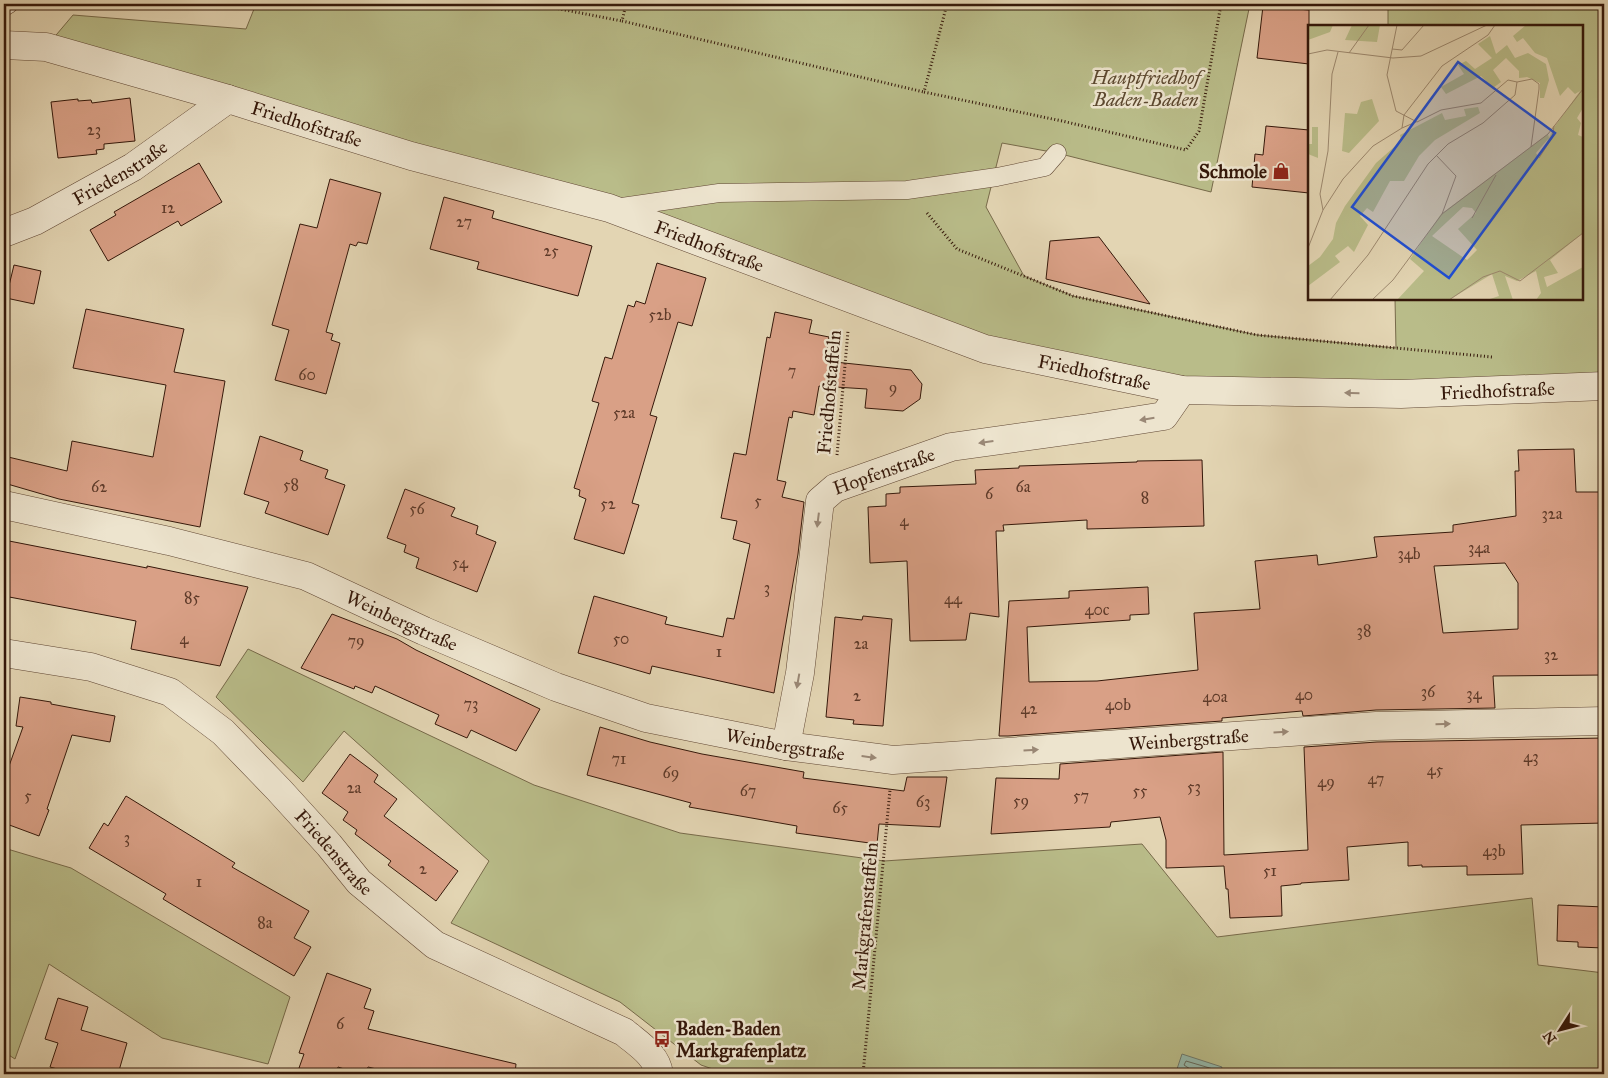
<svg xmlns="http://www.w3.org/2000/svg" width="1608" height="1078" viewBox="0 0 1608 1078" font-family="'IM FELL Great Primer',serif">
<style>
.green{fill:#b9bc89;stroke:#776a4a}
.water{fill:#95b9ab;stroke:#6f796b}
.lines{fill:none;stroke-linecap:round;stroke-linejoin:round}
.shore{stroke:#65685a;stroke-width:1}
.building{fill:#d9a086;stroke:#35180a;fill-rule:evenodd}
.lane-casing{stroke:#604734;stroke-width:19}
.street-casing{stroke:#604734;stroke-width:29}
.path{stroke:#35180a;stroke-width:3;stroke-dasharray:1 2.5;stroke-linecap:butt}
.lane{stroke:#ede4ce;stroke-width:18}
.street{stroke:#ede4ce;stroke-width:28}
.oneway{fill:#9a8876}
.labels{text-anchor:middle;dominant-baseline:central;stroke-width:5;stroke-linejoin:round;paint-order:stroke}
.number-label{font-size:16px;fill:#5e3a29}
.park-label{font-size:19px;font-style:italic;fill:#5d4930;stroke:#ede4ce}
.street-label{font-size:19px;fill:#35180a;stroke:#ede4ce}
.poi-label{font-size:19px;font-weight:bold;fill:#35180a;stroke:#ede4ce;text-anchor:end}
.inset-road{fill:none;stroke:#9d896f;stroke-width:1}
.view{fill:#1d4ed8;fill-opacity:0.15;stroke:#1d4ed8;stroke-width:2.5}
.inset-edge{fill:none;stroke:#35180a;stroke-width:2.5}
</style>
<rect width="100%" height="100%" fill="#e3d5b3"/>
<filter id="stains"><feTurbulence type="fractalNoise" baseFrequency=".004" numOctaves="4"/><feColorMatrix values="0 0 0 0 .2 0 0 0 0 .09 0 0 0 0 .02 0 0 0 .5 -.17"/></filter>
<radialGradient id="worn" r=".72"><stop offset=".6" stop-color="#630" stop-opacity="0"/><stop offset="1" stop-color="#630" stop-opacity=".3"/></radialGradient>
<g class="green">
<path d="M256,4h994l-39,188 -154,-39 -55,-10 -16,64 38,69 49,20 184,39 139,13 -1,-49h187v-273h-194v-22h216v382l-417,10 -202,-47 -375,-141 -564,-161 27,-32 173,14z"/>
<path d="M248,649l286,136 146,48 204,28 258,-17 75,93 315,-39 6,67 66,8v101h-728l-12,-2 -2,2h-135l-26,-9 -81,-63 -169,-79 38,-62 -145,-130 -41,51 -87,-85z"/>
<path d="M4,848l67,20 219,129 -22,67 -106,-26 -113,-74 -34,95 -11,-7z"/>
</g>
<path class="water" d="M1182,1054l40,13 -3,7h-25l-17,-5z"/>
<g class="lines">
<path class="shore" d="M1192,1074l-2,-5 -6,-4 2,-4 27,8 2,5"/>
</g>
<g class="building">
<path d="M1263,6l46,4v54l-52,-6z"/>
<path d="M130,98l5,43 -31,3v5l-8,1 1,4 -39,4 -7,-56 27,-3v2l13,-1 1,3z"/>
<path d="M1266,126l43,4v63l-57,-6 3,-33 8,1z"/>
<path d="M199,163l23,39 -41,24 -3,-5 -70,40 -18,-31 26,-15 -2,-3z"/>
<path d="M330,179l51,14 -14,51 -9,-2 -2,4 -6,-2 -24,88 7,2 -2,6 9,3 -14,51 -51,-14 14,-50 -17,-5 28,-101 17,4z"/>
<path d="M444,197l50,14 -2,7 100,28 -14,50 -101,-27 2,-7 -49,-13z"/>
<path d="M1099,237l51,67 -104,-25 4,-38z"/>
<path d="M657,263l49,15 -14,48 -14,-4 -28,93 7,2 -25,86 7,2 -15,49 -50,-15 12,-40 -7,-3 1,-6 -6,-2 25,-85 -7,-2 13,-44 7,2 16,-54 6,2 2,-6 9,3z"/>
<path d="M14,265l27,6 -7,33 -28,-6z"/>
<path d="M86,309l98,20 -10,43 51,9 -25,146 -141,-28 -55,-16v-27l63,15 5,-30 81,16 13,-72 -93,-17z"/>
<path d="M775,312l37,8 -3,13 20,4 -4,24 86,9 11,14 -2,15 -17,12 -38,-3 2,-19 -48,-3 -5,29 -21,-4 -1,7 -3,-1 -12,63 9,2 -4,15 22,5 -6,52 -24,139 -122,-27 -2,8 -72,-21 16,-57 73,21 -2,7 58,13 4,-19 7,1 16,-75 -17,-5 4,-18 -16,-3 13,-65 12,2 21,-118 3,1z"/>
<path d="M260,436l43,15 -3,9 28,10 -3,8 20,7 -17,50 -63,-22 4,-11 -25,-8z"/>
<path d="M1574,449l2,43h28v183l-111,1 2,32 -119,2 -73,6 -1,-5 -80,7v3l-214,15h-9l10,-135 60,-3v-7l79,-4 1,27 -19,1v5l-103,7 2,55 68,-1 101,-11 -4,-57 66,-4 -5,-48 62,-6 1,10 59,-8 -3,-20 79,-5v-7l63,-9 -1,-45h4l-1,-21zM1505,563l13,20v46l-75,4 -9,-67z"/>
<path d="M1202,460l2,66 -117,3v-9l-84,5 1,6h-8l3,86 -29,-4 -4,27 -56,1 -3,-80 -37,2 -2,-56 18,-1v-12l14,-1v-6l76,-3 -1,-14 44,-2v-2l118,-4v-1z"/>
<path d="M405,489l50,19 -4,8 27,10 -2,8 20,8 -19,50 -61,-24 3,-10 -15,-6 2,-7 -19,-7z"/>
<path d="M4,540l143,28v-2l101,21 -28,79 -89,-17 5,-28 -132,-25z"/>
<path d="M332,614l65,25 19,11 124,59 -24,42 -45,-21 -4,8 -32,-14 4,-9 -64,-29 -3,7 -17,-7 -1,3 -53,-21z"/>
<path d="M863,616l29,3 -9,107 -30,-2 1,-4 -28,-3 9,-100 27,3z"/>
<path d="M20,697l31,5v2l64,12 -5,26 -38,-7 -25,74 2,1 -10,26 -35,-13v-43l19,-53 -7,-1z"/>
<path d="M600,727l50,15 52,12 102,18 -1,6 101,13 3,-14h40l-7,50 -61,-3 -2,20 -81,-11 1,-7 -108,-19 2,-4 -104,-28z"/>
<path d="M1604,738v85l-83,2 2,49 -56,1v-9l-45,1v-2l-14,1v-24l-61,5 2,33 -48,3v1l-20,2 1,30 -52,2 -2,-29h-2l-2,-23 -58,2v-28l-6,-23 -49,5 -1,5 -119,7 5,-56 63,1 1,-15 163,-12 1,103 84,-5 -4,-103 73,-5z"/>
<path d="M350,754l28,21 -4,7 23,17 -13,17 74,55 -22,30 -48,-36 3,-4 -36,-27 2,-4 -14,-10 5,-8 -26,-19z"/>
<path d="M126,796l109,67 -3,4 77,44 -15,27 17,9 -17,29 -106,-62 -25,-15 3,-5 -77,-46 15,-25 4,3z"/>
<path d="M1558,905l46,2v41l-26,-1v-5l-21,-1z"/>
<path d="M327,973l44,16 -7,19 10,3 -6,18 148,35 -1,10h-118l-29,-7 -3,7h-5l-22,-7 -2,7h-17l-20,-6 5,-14 -5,-1z"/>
<path d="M58,998l30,9 -7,23 46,13 -9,31h-42l-26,-7 8,-24 -13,-4z"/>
</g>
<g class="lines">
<g class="lane-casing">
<g id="lane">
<path d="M4,7l5,-3"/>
<path d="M615,208l104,-15 188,-3 90,-13 48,-10 12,-14"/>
</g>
</g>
<g class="street-casing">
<g id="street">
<path id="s1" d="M4,45l42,2 182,52 183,57 198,52 376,141 197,41 219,4 203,-8"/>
<path id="s2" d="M4,233l31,-12 98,-54 95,-68"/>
<path id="s3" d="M4,505l165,36 137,35 118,55 132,56 90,31 140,28 107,14 483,-34 228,-5"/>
<path id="s4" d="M4,653l87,14 79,25 53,40 56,58 50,55 30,37 76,63 189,87c14,12 33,23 35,42"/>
<path id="s5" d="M786,746l14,-73 20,-172 15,-13 116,-41 137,-19 76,-12 18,-26"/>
</g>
</g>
<g class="path">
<path d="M534,4l88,17"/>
<path d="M626,4l-4,17 302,71"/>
<path d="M947,4l-23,88 138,29 124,29 13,-19 22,-127"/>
<path d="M927,213l30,36 116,47 184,39 235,22"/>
<path d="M837,455l11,-124"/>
<path d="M863,1074l27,-284"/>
</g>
<use href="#lane" class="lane"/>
<use href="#street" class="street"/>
</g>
<defs><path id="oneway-solid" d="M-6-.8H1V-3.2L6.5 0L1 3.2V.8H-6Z" transform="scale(1.25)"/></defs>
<g class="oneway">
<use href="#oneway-solid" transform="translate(1352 393) rotate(-179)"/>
<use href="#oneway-solid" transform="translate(1147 419) rotate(171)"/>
<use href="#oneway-solid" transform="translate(986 442) rotate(172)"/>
<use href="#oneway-solid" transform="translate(818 520) rotate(97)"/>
<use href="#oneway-solid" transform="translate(798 681) rotate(100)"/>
<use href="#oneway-solid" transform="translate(1443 724) rotate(-1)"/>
<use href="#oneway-solid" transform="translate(1281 732) rotate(-4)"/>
<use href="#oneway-solid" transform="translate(1031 750) rotate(-4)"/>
<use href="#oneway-solid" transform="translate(869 757) rotate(7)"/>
</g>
<defs>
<g id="shop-bare" transform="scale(1.35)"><path d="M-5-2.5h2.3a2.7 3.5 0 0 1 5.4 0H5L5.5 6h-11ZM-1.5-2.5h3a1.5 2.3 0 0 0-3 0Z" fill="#8f2418" stroke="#ede4ce" stroke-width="2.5" paint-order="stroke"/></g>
<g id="bus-bare" transform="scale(1.35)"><path d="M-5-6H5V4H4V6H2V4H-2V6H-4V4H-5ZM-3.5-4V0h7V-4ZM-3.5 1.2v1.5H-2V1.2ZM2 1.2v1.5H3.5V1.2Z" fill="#8f2418" stroke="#ede4ce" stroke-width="2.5" paint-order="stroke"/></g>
</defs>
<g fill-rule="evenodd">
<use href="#shop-bare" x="1281" y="171"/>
<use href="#bus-bare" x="662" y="1039"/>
</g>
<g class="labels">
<g class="number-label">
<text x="94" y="129">23</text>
<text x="168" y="207">12</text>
<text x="464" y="221">27</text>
<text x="551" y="250">25</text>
<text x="660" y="314">52b</text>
<text x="792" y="370">7</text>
<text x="307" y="374">60</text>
<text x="893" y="387">9</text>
<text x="624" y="412">52a</text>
<text x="291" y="484">58</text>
<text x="99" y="486">62</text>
<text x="1023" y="486">6a</text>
<text x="989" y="493">6</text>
<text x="1145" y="497">8</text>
<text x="758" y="500">5</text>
<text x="608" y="503">52</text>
<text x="417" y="508">56</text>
<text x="1552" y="513">32a</text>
<text x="904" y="520">4</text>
<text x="1479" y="547">34a</text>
<text x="1409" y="553">34b</text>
<text x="460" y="562">54</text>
<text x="767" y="587">3</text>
<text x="192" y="597">85</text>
<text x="953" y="598">44</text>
<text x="1097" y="609">40c</text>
<text x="1364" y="630">38</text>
<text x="184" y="638">4</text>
<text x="621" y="638">50</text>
<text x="356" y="640">79</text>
<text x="861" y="643">2a</text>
<text x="719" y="651">1</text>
<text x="1551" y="654">32</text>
<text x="1428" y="691">36</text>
<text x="1474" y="693">34</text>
<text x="1304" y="694">40</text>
<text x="857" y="695">2</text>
<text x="1215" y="696">40a</text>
<text x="471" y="703">73</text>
<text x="1118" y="704">40b</text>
<text x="1029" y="708">42</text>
<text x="1531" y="756">43</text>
<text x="619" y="758">71</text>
<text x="1435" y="769">45</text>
<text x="671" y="772">69</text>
<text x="1376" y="778">47</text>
<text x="1326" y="781">49</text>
<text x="1194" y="786">53</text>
<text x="354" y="787">2a</text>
<text x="748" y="790">67</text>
<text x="1140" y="790">55</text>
<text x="28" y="795">5</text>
<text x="1081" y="795">57</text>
<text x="1021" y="800">59</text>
<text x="923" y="801">63</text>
<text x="840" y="807">65</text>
<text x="127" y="837">3</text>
<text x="1494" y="850">43b</text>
<text x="423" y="868">2</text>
<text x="1270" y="870">51</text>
<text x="199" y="881">1</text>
<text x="265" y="922">8a</text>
<text x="340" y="1023">6</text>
</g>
<g class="park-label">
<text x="1146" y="77">Hauptfriedhof<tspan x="1146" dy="22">Baden-Baden</tspan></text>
</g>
<g class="street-label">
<text stroke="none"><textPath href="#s1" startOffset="314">Friedhofstraße</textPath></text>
<text stroke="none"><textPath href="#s2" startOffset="131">Friedenstraße</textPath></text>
<text stroke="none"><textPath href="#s1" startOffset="735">Friedhofstraße</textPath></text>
<text stroke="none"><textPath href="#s1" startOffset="1141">Friedhofstraße</textPath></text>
<text stroke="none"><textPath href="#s1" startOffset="1546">Friedhofstraße</textPath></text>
<text transform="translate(829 392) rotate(-85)">Friedhofstaffeln</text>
<text stroke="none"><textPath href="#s5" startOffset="319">Hopfenstraße</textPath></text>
<text stroke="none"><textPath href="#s3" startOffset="416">Weinbergstraße</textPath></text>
<text stroke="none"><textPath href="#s3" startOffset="1226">Weinbergstraße</textPath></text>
<text stroke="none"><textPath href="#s3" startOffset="821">Weinbergstraße</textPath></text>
<text stroke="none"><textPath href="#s4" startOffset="401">Friedenstraße</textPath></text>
<text transform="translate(865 916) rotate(-85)">Markgrafenstaffeln</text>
</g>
<g class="poi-label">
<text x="1267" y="171">Schmole</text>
<text x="676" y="1028" text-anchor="start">Baden-Baden<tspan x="676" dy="22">Markgrafenplatz</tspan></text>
</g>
</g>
<g transform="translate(1308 25)">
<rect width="275" height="275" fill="#e3d5b3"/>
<path d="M0,0h25l-3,7 -22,8zM44,0h28l-3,17 -32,-2zM218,0h57v83l-6,10 4,5 -3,12 5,2v96l-33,27 8,13 -14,4 3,10 36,-20v33h-47l5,-7 -5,-22 -19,10 -12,-5 8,24h-26l12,-4 -7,-22 -43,26h-52l27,-29 -14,-12 31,-45 107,-80 1,4 -13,15 3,5 16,-32 25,-35 -5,3 -7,-7 -8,9 -13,-38 -12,-5 -12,-15 -6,4 -4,-6zM155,182l9,1 4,5 -18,16 19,21 -10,10 -35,-24zM182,11l6,18 11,-9 8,13 13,-5 18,11 3,16 -5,18h-4v-15l-13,-6 -8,1v-7l-13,-13 -13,12 8,12 -8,6 -12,-12 -35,18 -5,-7 23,-13 -6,-9 8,-4 9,8 17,-11 -14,-14zM64,74l7,22 -30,32 -7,-2 3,-38 12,1 4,-12zM170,82l2,6 -45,27 -16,16 -15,25h-14l-17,31 -6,-4 -7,8 8,9 -14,27 -6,-6 -13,10 5,6 -32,24v-20l12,-9 13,-18 3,-16 9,-17 31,-43 25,-22 -1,-6 42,-22 3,7 21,-4 -2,-7zM4,102h6v31l-10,-4v-10h4z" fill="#b9bc89" fill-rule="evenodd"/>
<path class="inset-road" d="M89,0l-10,50 9,36 21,11 24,-12 40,-7 27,-23 9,2 15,-3 7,5v5l-8,58M84,24l10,1 22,-25M41,28l20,-28M0,29l19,-4 66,8 28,-2 66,-31M96,90l38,-49 46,-31 7,-10M94,103l14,-6M128,130l20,21 -14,38M231,133l13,-20 2,-12M15,185l-3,-16 8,-43 4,-77 6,-22M164,193l24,-43M0,223l15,-38 20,-31 30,-33 29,-18 2,-13M22,275l38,-45 60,-91 20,-20 35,-21 32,-28 2,-13M64,275l21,-20 49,-66 106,-80 35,-45M141,275l34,-23 17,-6 20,10 63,-48"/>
<path class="view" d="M150,37l97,71 -106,145 -97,-71z"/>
<rect width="275" height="275" class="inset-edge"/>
</g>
<rect width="1608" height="1078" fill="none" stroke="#e3d5b3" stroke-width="20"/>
<rect x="5" y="5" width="1598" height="1068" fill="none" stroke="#35180a" stroke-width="2.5"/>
<rect x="10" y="10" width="1588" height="1058" fill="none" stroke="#35180a"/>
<g transform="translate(1560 1030) rotate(234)" stroke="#ede4ce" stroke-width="4" paint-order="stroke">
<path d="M0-4L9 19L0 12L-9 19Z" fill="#35180a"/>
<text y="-8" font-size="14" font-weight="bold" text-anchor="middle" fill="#35180a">N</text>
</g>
<rect width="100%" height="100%" filter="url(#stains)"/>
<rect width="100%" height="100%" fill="url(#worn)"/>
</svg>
